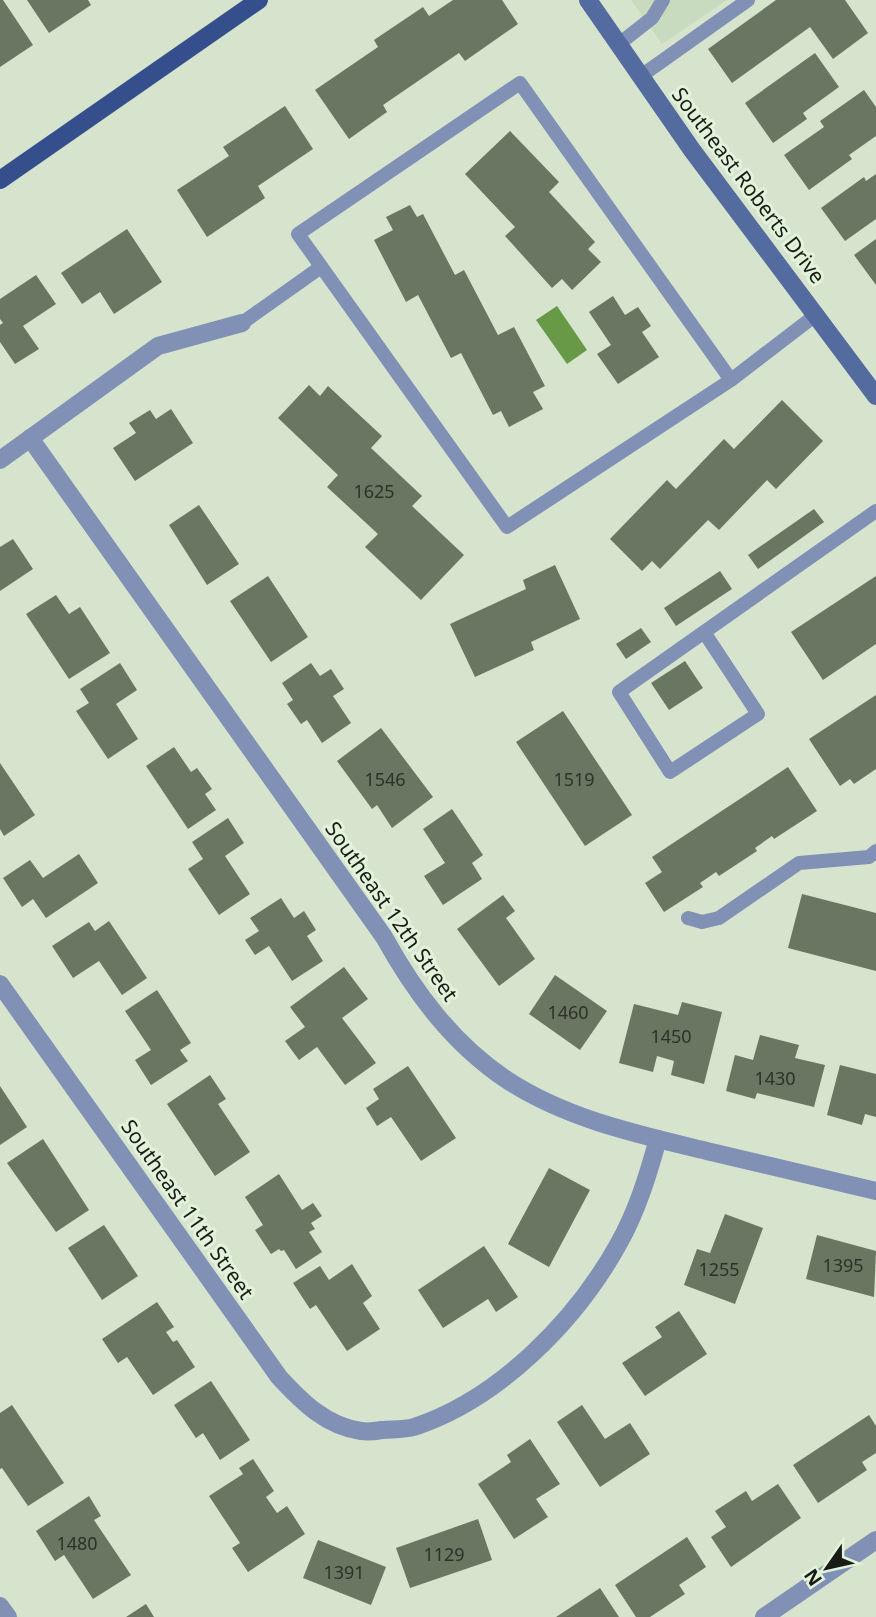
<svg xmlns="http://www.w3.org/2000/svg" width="876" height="1617" viewBox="0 0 876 1617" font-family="'Noto Sans',sans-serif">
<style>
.built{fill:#c8dbbe}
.water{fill:#689947}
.building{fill:#697662}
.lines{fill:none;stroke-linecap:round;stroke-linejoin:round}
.lane{stroke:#8091b5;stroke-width:14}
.street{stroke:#8091b5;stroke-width:18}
.secondary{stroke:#536b9e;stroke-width:18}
.primary{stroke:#344f8c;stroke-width:18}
.labels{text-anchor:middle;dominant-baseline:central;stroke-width:6;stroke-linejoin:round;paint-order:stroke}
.number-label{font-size:18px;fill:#2c3228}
.street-label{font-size:21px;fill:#171c14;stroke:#e3f2db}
</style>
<rect width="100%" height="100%" fill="#d6e4ce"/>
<path class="built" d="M631,0h96l-65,44z"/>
<path class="water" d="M557,306l30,44 -20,14 -31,-44z"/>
<g class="building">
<path d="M0,0h3l30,45 -33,22z"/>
<path d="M27,0h61l3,5 -42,28z"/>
<path d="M453,0h49l16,24 -53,37 -6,-8 -76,52 4,7 -38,27 -34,-49 63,-43 -4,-7 49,-33 6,9z"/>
<path d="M776,0h69l23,33 -35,26 -23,-32 -78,56 -24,-34z"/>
<path d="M815,53l24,34 -36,26 4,6 -34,24 -28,-40z"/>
<path d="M864,90l12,17v29l-27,19 3,4 -43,31 -25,-35 40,-28 -4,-6z"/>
<path d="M285,106l28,43 -55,37 7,12 -58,39 -30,-47 52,-34 -6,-9z"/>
<path d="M510,131l49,51 -10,10 46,50 -7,7 13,13 -29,28 -10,-11 -10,9 -47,-52 10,-9 -50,-53z"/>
<path d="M876,174v45l-31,22 -24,-33 43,-31 2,4z"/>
<path d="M410,205l7,12 6,-3 32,61 9,-5 34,65 16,-8 31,59 -12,6 10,17 -34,18 -8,-16 -8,4 -32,-62 -10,5 -33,-63 -12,7 -32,-62 19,-10 -7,-13z"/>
<path d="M127,229l35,53 -48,32 -14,-22 -18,12 -21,-31z"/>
<path d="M876,239v46l-22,-30z"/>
<path d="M36,275l20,29 -33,22 16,23 -24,15 -15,-22v-17l3,-2 -3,-4v-20z"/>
<path d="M613,296l12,19 13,-8 13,19 -9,6 17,25 -41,27 -21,-30 14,-9 -22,-33z"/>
<path d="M309,385l11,11 8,-10 54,50 -11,12 51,48 -10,10 52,49 -43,45 -56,-53 13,-13 -51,-47 11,-12 -60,-57z"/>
<path d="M782,400l41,41 -47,48 -9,-9 -48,50 -11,-10 -48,49 -8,-8 -10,10 -32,-32 57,-59 9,9 48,-50 10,10z"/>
<path d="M171,409l22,34 -58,38 -22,-33 23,-15 -7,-10 21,-13 6,9z"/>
<path d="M199,505l40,59 -32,21 -38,-60z"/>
<path d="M814,509l10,13 -66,47 -10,-14z"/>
<path d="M13,539l20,30 -33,22v-44z"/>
<path d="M555,565l25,54 -49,23 3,8 -59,27 -25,-53 76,-35 -3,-9z"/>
<path d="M720,571l12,18 -56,37 -12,-18z"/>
<path d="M268,576l40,61 -37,25 -41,-61z"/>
<path d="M876,576v68l-53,36 -32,-48z"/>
<path d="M56,595l13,19 11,-7 30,46 -41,26 -43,-65z"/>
<path d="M641,628l10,14 -25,17 -10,-15z"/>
<path d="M685,661l18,27 -34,22 -18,-27z"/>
<path d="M120,663l17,27 -21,14 22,35 -30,20 -32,-48 13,-8 -9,-14z"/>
<path d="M311,663l9,13 11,-7 13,20 -11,7 18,27 -29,20 -15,-23 -6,4 -14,-20 6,-4 -11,-17z"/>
<path d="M876,695v74l-22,15 -4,-5 -10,7 -31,-47z"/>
<path d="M563,711l69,104 -47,31 -69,-104z"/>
<path d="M381,728l52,69 -41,31 -15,-23 -5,4 -35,-48z"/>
<path d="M174,747l17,25 6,-4 15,21 -7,5 11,16 -28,19 -42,-63z"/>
<path d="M0,763l35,52 -31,21 -4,-7z"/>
<path d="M788,767l29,44 -43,28 -2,-3 -17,12 2,3 -38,25 -3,-4 -16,11 3,4 -39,25 -19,-29 17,-11 -10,-15z"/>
<path d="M452,809l31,46 -11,8 10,16 -39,26 -19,-29 21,-13 -22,-34z"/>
<path d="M228,818l16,25 -19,13 25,38 -31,21 -31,-46 15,-10 -11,-17z"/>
<path d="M79,854l19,29 -52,35 -13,-19 -11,8 -19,-29 27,-18 13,18z"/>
<path d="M802,894l74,19v58l-88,-23z"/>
<path d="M503,895l12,16 -9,7 29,41 -36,27 -42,-57z"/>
<path d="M281,898l13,20 10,-7 12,19 -9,6 16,25 -31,20 -23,-35 -14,9 -10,-15 14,-9 -9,-13z"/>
<path d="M109,921l38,57 -25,17 -23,-34 -26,17 -21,-32 37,-24 6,9z"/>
<path d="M344,967l24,32 -26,19 34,45 -31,22 -28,-38 -18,13 -14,-19 20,-14 -15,-20z"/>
<path d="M555,975l52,36 -27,39 -51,-36z"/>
<path d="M157,990l34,53 -11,7 8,11 -37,24 -16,-25 16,-10 -26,-39z"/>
<path d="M682,1002l40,10 -18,72 -33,-9 3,-14 -17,-5 -4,16 -34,-9 15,-59 44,11z"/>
<path d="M760,1035l39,10 -4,13 30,7 -11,42 -57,-14 -2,6 -29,-8 9,-36 18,5z"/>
<path d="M840,1065l36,9v43l-11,-3 -3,11 -35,-10z"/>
<path d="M408,1066l48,72 -35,23 -30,-44 -14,9 -11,-18 13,-9 -6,-10z"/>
<path d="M210,1075l16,24 -8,5 32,48 -35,24 -48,-72z"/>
<path d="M0,1086l27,41 -27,18z"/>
<path d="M43,1139l46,71 -33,22 -49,-69z"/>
<path d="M549,1168l41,22 -41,77 -41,-23z"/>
<path d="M279,1174l23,36 11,-7 9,13 -11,7 4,6 -6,3 13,20 -26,17 -12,-19 -3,1 -2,-2 -8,5 -16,-24 8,-5 -18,-28z"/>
<path d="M725,1214l38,14 -28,76 -51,-19 13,-36 13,4z"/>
<path d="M104,1225l34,51 -36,24 -34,-52z"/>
<path d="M817,1235l59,16 -2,46 -68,-18z"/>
<path d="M484,1246l34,51 -22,15 -8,-13 -45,29 -25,-38z"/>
<path d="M352,1264l20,32 -9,7 17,26 -33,22 -31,-46 -6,4 -17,-26 27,-17 9,14z"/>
<path d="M157,1302l17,25 -8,5 7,10 4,-2 18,27 -42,28 -26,-38 -9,6 -16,-24z"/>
<path d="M679,1311l28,43 -62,42 -23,-33 40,-26 -7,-10z"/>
<path d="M211,1381l39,59 -30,20 -17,-27 -7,5 -22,-33z"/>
<path d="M12,1405l52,78 -36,23 -26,-38 -2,1v-56z"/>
<path d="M582,1405l23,34 25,-16 20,31 -50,33 -43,-65z"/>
<path d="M869,1415l7,11v27l-14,9 5,8 -49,33 -25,-38z"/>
<path d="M530,1439l30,45 -24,15 12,18 -34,22 -36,-55 33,-22 -4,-7z"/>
<path d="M253,1459l21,32 -8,6 11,16 10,-7 18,28 -57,38 -16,-24 8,-5 -31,-47 34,-22 -4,-6z"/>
<path d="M778,1484l23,34 -70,49 -20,-30 15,-10 -11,-16 31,-20 6,10z"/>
<path d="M89,1496l12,20 -7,4 37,55 -38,24 -29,-44 -9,6 -19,-30z"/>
<path d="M478,1519l14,41 -82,28 -14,-40z"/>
<path d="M687,1537l19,30 -27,18 6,9 -35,23h-14l-21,-32z"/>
<path d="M318,1540l68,27 -15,38 -68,-27z"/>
<path d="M600,1588l19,29h-63z"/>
<path d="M146,1604l8,13h-28z"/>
</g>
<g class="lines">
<g class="lane">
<path d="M619,44l33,-26 11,-18"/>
<path d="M641,76l107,-76"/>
<path d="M242,323l79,-56"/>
<path d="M731,380l-211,-297 -222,151 209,293 224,-147 86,-66"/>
<path d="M704,632l54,82 -88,58 -51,-80 257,-181"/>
<path d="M688,918l14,4 17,-4 80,-55 70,-6 7,-6"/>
</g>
<g class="street">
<path d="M30,438l354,499c31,56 69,107 123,143 61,40 134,55 204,72 55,13 110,26 165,39"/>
<path d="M0,460l158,-114 84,-23"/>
<path d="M0,984l279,393c23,25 47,49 82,54 7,1 15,0 21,-1 10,-1 22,0 32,-3 85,-28 162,-106 205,-184 18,-32 29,-68 39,-104"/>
<path d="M0,1606l8,11"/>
<path d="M764,1617l112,-77"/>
</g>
<path class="secondary" d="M588,0l104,150 184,246"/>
<path class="primary" d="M0,180l259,-180"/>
</g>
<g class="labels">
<g class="number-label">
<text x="374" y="491">1625</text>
<text x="385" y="779">1546</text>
<text x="574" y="779">1519</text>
<text x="568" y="1012">1460</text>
<text x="671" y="1036">1450</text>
<text x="775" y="1078">1430</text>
<text x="843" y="1265">1395</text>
<text x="719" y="1269">1255</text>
<text x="77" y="1543">1480</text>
<text x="444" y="1554">1129</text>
<text x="344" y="1572">1391</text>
</g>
<g class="street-label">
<text transform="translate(749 185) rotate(53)">Southeast Roberts Drive</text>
<text transform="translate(392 911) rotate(55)">Southeast 12th Street</text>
<text transform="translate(188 1209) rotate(55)">Southeast 11th Street</text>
</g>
</g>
<g transform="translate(827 1568) rotate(236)" stroke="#e3f2db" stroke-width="5" paint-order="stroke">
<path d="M0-5L12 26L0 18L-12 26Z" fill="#171c14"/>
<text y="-10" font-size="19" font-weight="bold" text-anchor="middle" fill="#171c14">N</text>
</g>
</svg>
